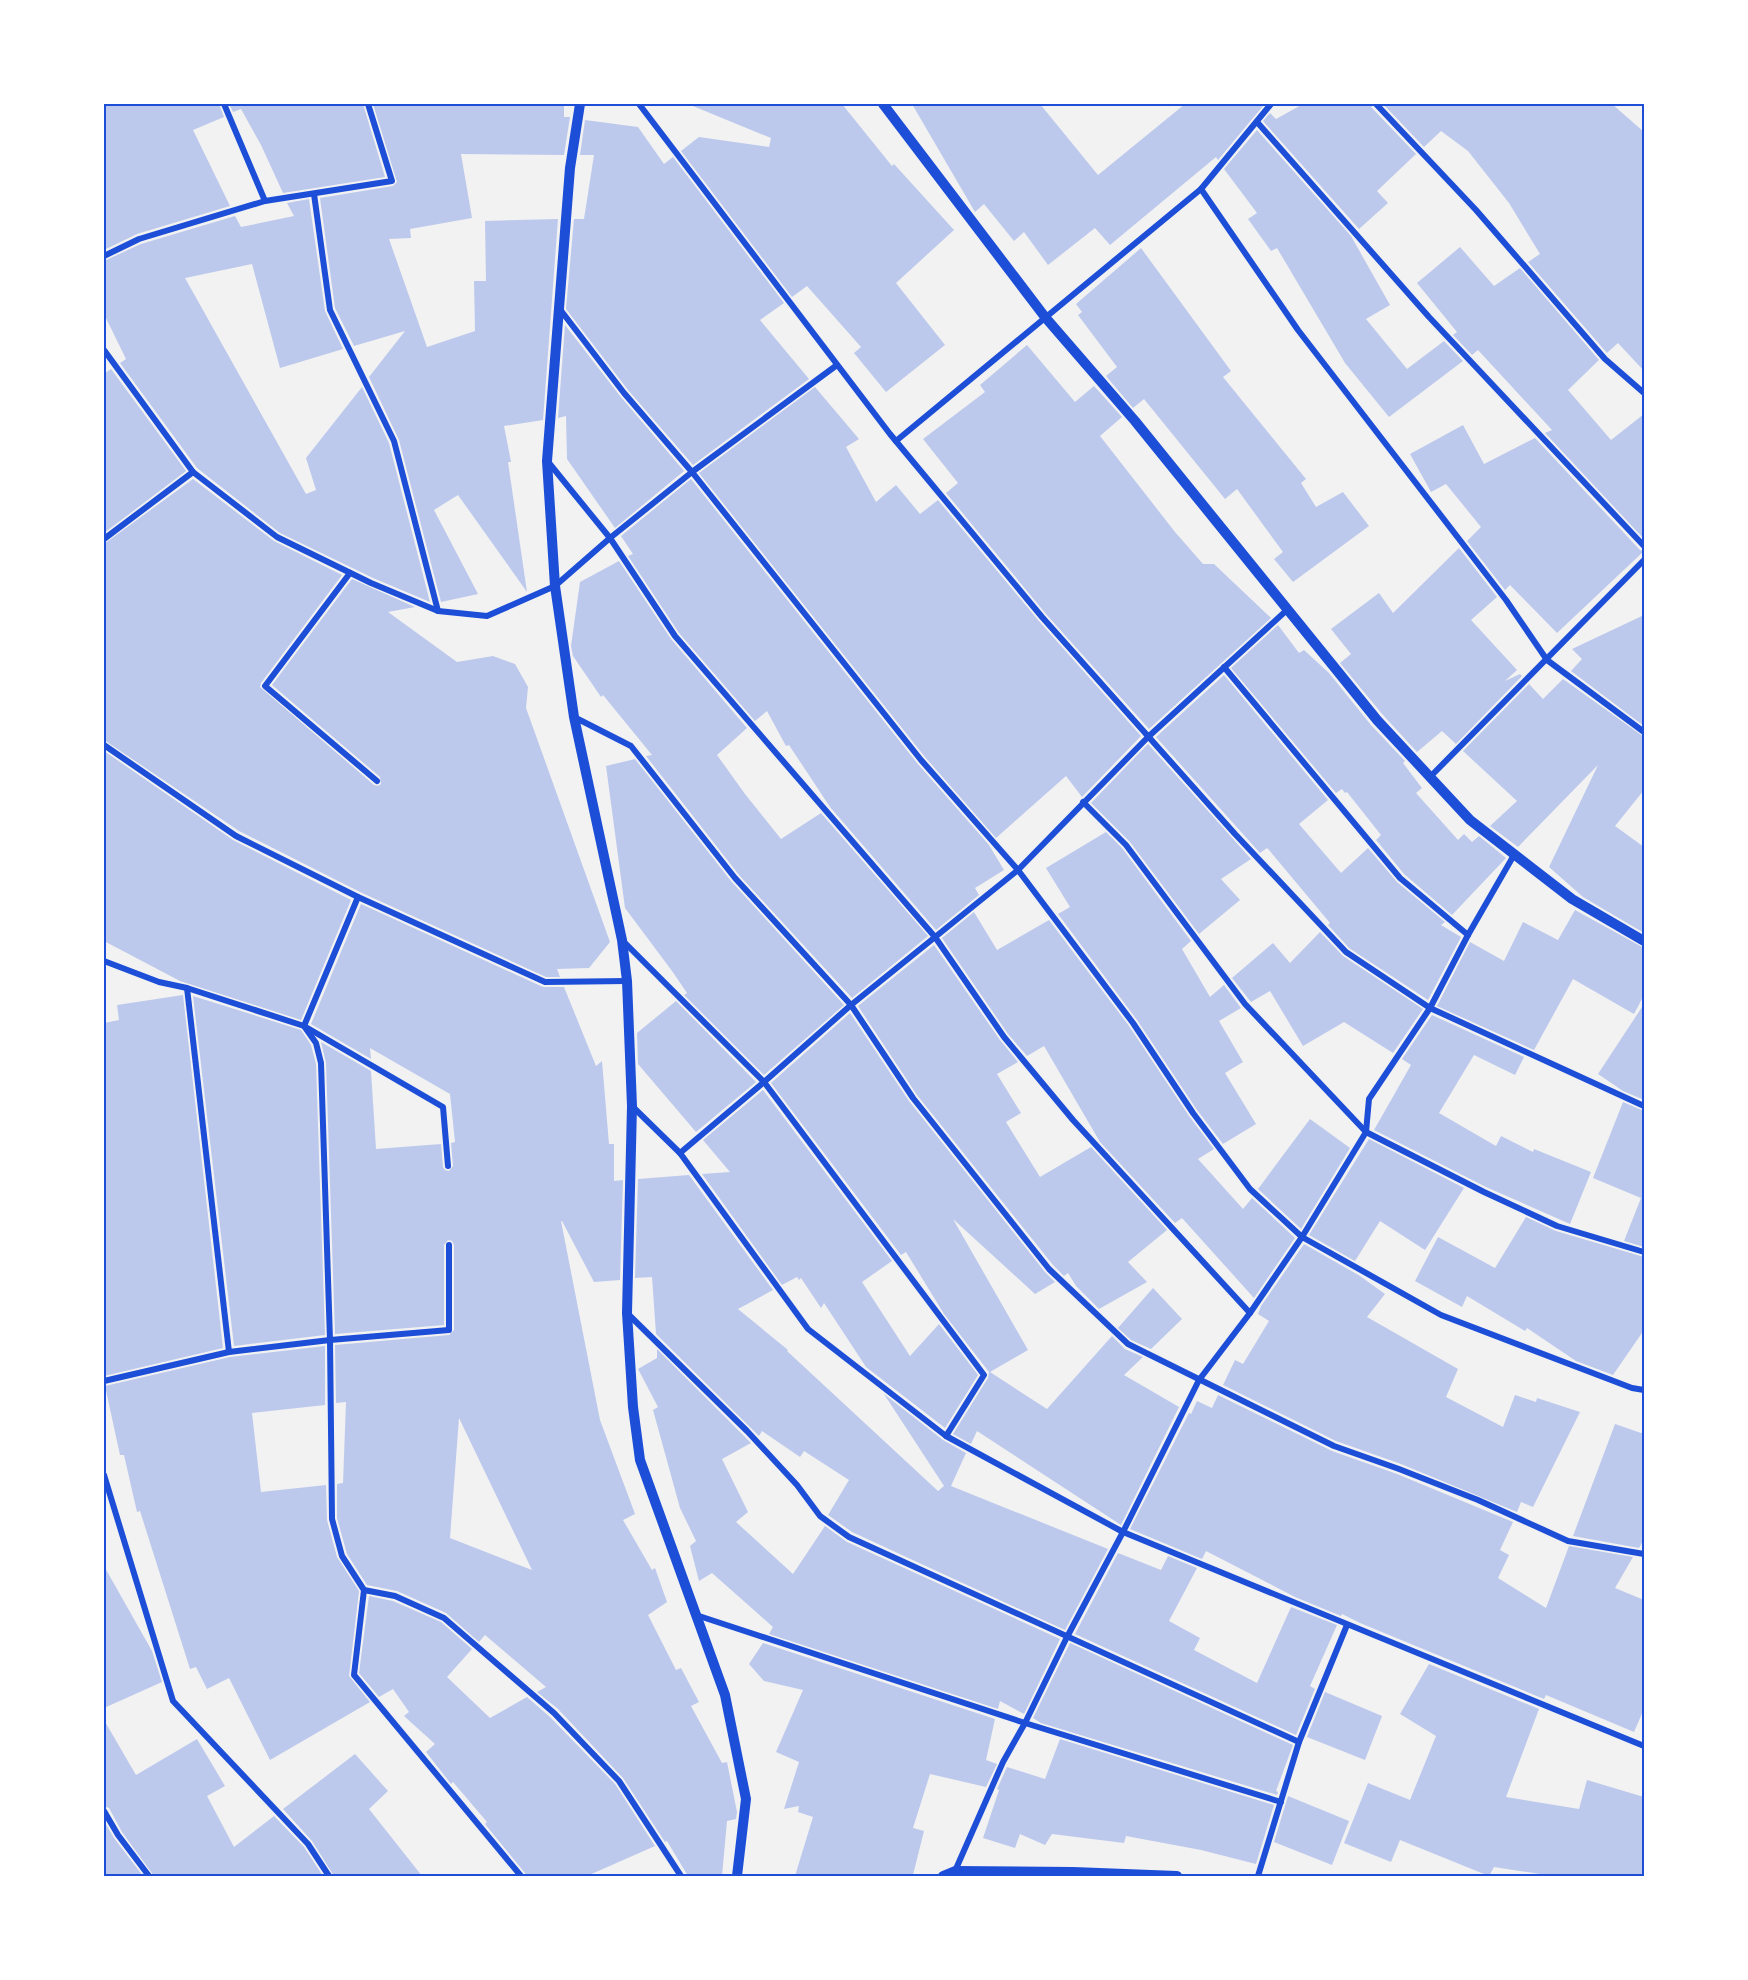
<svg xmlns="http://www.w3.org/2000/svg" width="1748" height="1980" viewBox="0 0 1748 1980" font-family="'Source Sans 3',sans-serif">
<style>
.building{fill:#bdc9ec;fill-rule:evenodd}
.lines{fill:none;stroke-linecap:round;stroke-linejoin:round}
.minor{stroke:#1d4ed8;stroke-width:6}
.tertiary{stroke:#1d4ed8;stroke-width:10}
.neatline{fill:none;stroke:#1d4ed8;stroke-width:2}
</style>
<rect width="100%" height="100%" fill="#f2f2f2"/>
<g class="building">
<path d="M104,104h115l5,13 -31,13 37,76 -93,28 -33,16z"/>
<path d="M229,104h134l22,73 -102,16 -22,-48 -20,-36 -8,3z"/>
<path d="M373,104h191v13h6l-6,38 -103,-1 11,64 -62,11 1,9 -22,1 38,108 48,-16 -1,-50h12l-1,-60 73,-2 -15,201 -39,6 7,36h-3l19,130 -69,-97 -24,15 44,84 -37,8 -42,-162 -30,-63 36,-46 -51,15 -19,-38 -15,-110 73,-12 4,-4z"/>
<path d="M688,104h154l50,62 2,-2 60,66 -58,53 49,62 -59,47 -32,-39 7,-6 -54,-61 -15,11 -111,-146 18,-14 70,10 2,-9z"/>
<path d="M912,104h128l58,71 87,-71h76l2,2 -45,54 -2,-3 -106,88 -15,-17 -47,37 -24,-33 -10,9 -30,-37 -9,8z"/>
<path d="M1303,104h68l1,4 44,46 -39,37 11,12 -29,26 -96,-108 7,-8 6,6z"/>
<path d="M1383,104h229l32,28v239l-26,-28 -11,10 -79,-91 12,-8 -31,-51 -41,-52 -27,-20 -17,16z"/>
<path d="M585,120l53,7 26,37 9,-7 111,146 -24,17 49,59 -116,86 -65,-75 -62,-81 8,-90h10l10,-64h-14z"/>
<path d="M1257,130l94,106 39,69 -24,14 41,50 37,-28 19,20 -74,56 -44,-54 -68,-115 -6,3 -23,-32 9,-6 -33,-44z"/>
<path d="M309,199l16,112 18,38 -63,19 -28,-104 -67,14 121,216 10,-4 -10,-32 56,-71 27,56 41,159 -57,-24 -93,-45 -83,-65 -77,-105 6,-4 -22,-45v-53l37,-17 94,-28 6,11 53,-11 -7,-13z"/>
<path d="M1460,247l34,39 26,-18 79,92 -31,30 43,50 33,-26v125l-99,-106 7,-3 -74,-80 -6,5 -19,-20 4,-3 -40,-49z"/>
<path d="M1141,248l90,123 -8,6 83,102 -5,4 15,24 27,-15 26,34 -76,56 -19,-23 9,-7 -46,-63 -12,10 -81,-100 -11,9 -27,-32 11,-9 -39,-52 4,-3 -6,-8z"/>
<path d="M565,325l55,71 64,75 -69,57 -48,-69 -1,-43 -8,2z"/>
<path d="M1027,345l48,57 19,-16 28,31 -22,19 75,96 28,32h11l57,54 -122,111 -103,-115 -100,-121 12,-10 -35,-44 62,-47 -5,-7z"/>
<path d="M111,369l75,102 -82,62v-159z"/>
<path d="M815,387l44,52 -13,8 30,55 20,-17 24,29 18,-14 100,120 103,116 -59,61 -16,-21 -70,62 -71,-81 -226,-284z"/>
<path d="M1463,425l21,39 51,-26 105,112 4,1 -87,82 -47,-48 -5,5 -38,-49 14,-14 -35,-43 -15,8 -21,-38z"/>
<path d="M193,479l81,62 68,34 -81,108 -1,4 114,98 4,1 3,-2 -1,-7 -108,-92 80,-106 63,28 -27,5 69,50 36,-6 22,8 13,23 -2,21 84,234 -21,26 -32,1 3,8h-14l-186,-85 -121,-61 -135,-91v-196z"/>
<path d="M691,479l226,284 72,82 15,25 -29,18 4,7 -43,35 -106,-123 -41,-62 -3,1 -19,-35 -12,10 -76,-88 -51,-77 5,-2 -12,-18z"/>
<path d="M1459,548l38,49 -26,23 46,50 -12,11 15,-7 2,2 -66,68 -14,-13 -25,21 -34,-37 -43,-52 11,-9 -20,-25 48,-36 14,20z"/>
<path d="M619,561l52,78 76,89 -30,27 28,39 36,45 40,-26 107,123 -76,62 -113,-123 -93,-119 6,-1 -49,-60 -2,2 -28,-41 -2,-10 9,-64z"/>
<path d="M1644,615v111l-73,-55 11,-12 -10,-10z"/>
<path d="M1278,625l21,28 5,-3 25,23 42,52 34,36 -2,2 19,25 -6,5 42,47 6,-6 8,8 7,-6 27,22 -54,57 -48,-41 -28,-34 5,-5 -34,-43 -2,1 -3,-4 -6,4 -105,-125z"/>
<path d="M1224,675l104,125 -29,24 42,49 27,-25 29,34 48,40 -4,3 20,12 -33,63 -79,-52 -21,-23 2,-2 -61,-73 -2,-2 -7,5 -104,-116z"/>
<path d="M1563,679l81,58v53l-29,36 29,21v86l-61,-36 -34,-30 49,-102 -80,82 -28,-21 27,-25 -54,-50 66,-67 14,15z"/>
<path d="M1148,744l103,115 -30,20 19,21 -41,34 -69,-92 -39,-39z"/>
<path d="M104,751l129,89 118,60 -50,120 -121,-39 -76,-40z"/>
<path d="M635,759l96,122 113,124 -80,70 -80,-80 3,-2 -15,-22 -47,-63 -19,-142z"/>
<path d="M1106,832l16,16 69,93 -9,8 28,48 14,-12 17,23 -22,13 24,41 -18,11 31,51 -33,20 -26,-34 -60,-90 -79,-106 12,-7 -24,-39z"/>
<path d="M361,904l182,83h21l32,79 6,-5 7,83h5v37l9,-1 -3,100 -26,2 -32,-61h-1l39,199 35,94 -12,6 29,50 3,-2 12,34 -19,13 28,55 5,-2 18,34 -8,4 31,57 5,-1 10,50 -1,7 -9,2 -5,55h-34l-21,-35 -2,1 -42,-64 -65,-69 -21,-17 9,-5 -61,-52 -6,7 -33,-29 -49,-22 -30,-6 -20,-31 -10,-36v-34l6,-1 3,-81 -10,1 -1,-58 114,-10 5,-5v-85l-2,-4 -4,-1 -4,5v80l-109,9 -9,-271 -5,-21 50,29 5,78 65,-5 2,23 2,3 4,1 4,-5 -2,-23 4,-1 -5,-48 -80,-46 1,11 -60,-35zM459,1418l73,152 -82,-32z"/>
<path d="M1575,910l69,38v47l-10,19 -61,-35 -39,71 -97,-44 33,-64 34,19 19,-39 35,18z"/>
<path d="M974,912l23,38 52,-30 80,106 60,90 25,33 -16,10 45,50 9,-11 43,40 -41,60 -72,-80 -7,5 -75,-81 -56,-96 -17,10 -19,-22 -66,-96z"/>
<path d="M1320,932l23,24 80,53 -30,44 -49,-31 -41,24 -33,-55 -19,11 -19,-24 41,-35 17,20z"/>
<path d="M934,945l66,95 18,22 -21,12 24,39 -15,9 34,55 51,-30 76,83 -39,32 19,20 -48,27 -23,-23 -8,-13 -4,3 -11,-11 -136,-170 -59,-89z"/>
<path d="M183,995l40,353 -119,28v-353l15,-3 -2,-15z"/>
<path d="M193,996l108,34 10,15 5,19 9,271 -91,11z"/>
<path d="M676,1001l80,81 -60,50 -58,-68 -1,-31z"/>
<path d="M1644,1004v96l-21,-9 -25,-17z"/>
<path d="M850,1013l59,88 136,171 10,10 -20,12 -82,-75 75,131 -38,22 57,37 65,-73 13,13 18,8 -19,18 55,32 -58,118 -144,-94 -6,13 -18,-10 35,-56 1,-6 -45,-58 -38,-62 -5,3 -130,-172z"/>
<path d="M1432,1015l92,42 -9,18 -41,-20 -35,58 57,33 5,-10 32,16 1,-3 57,23 -21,52 -84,-37 -112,-57 37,-65 -9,-6z"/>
<path d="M763,1090l129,171 -30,21 48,74 29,-32 39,51 -33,53 -79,-61 -42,-64 -3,5 -20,-30 -2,2 -2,-3 -15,8 -80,-111 28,-2 -27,-32z"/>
<path d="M1623,1102l21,9v136l-20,-6 17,-43 -48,-20z"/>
<path d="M1310,1119l40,29 -49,81 -43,-40z"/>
<path d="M1369,1139l95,49 -39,62 -45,-29 -25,40 -46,-26z"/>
<path d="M689,1175l84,115 -35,19 50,41 -1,1 151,140 6,-5 -60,-92 59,46 23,13 -15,33 157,63 -43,81 -213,-98 -24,-17 21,-35 -45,-29 -4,6 -38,-26 -3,5 -103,-102 -4,-57 -17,1 3,-99z"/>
<path d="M1526,1217l30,14 88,26v73l-31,45 -37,-14 -49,-33 -2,3 -58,-35 -5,11 -47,-26 23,-44 57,31z"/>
<path d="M1304,1244l56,32 25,18 -18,23 91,52 -12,28 57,30 12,-32 21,7 1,-4 43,14 -47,95 -12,-5 -4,10 -116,-48 -65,-23 -113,-56 12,-25 8,4 26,-43 -11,-7 3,-8z"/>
<path d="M1153,1288l29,31 -31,30 -20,-9 -13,-12z"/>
<path d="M325,1346v59l-73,8 9,79 65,-7 1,35 10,37 22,34 -10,85 21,26 -100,58 -41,-82 -22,11 -11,-22 -6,2 -50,-158 -3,1 -13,-57h-4l-15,-69 125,-29z"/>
<path d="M657,1349l94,94 -29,16 26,53 -12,10 57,52 32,-48 22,16 213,97 -36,75 -24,-13 -2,8 -229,-75 4,-7 -61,-54 -13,8 -9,-35 6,-5 -16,-33 -27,-98 5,-3 -20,-38 19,-11z"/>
<path d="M1218,1395l114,56 65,23 116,48 -13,28 9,5 -11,23 48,30 23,-62 64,11 -18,31 29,12v109l-10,23 -88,-37 -2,4 -184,-76 -18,-9 -1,2 -46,-19 -89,-46 -4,8 -72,-30 59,-116 2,1 6,-13 15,7z"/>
<path d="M1615,1424l29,10v105l-5,9 -66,-12z"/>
<path d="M1118,1553l43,17 7,-14 29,12 -28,53 31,17 -6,12 63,33 34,-76 46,18 -27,61 5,3 -19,46 -221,-101z"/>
<path d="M104,1566l48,85 10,31 -58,26z"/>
<path d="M369,1596l24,5 48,21 31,27 -25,28 43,41 37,-21 23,20 65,67 40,62 -68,30h-61l-1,-3 -36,-44 -4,-5 2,-2 -34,-40 -2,2 -25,-32 9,-8 -31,-28 5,-4 -16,-23 -14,8 -20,-24z"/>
<path d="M763,1643l232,76 -9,41 11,4 -11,23 -56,-13 -17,54 11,3 -11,44 -118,1 18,-59 -15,-5 1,-6 -15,3 15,-47 -23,-10 27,-62 -39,-9 -15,-17z"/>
<path d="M1070,1643l223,102 -17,46 2,1 -1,3 -236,-72 -8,-5z"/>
<path d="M1429,1664l110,45 -33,88 73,12 8,-29 57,17v79h-91l-59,-9 -5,9 -89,-36 -9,22 -47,-19 24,-60 42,17 26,-64 -36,-22z"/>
<path d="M1325,1692l57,24 -17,44 -58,-23z"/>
<path d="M104,1720l32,55 61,-36 28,47 -18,10 27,51 40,-31 30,31 19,29h-169l-32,-44 -13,-24 -5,-2z"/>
<path d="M1060,1739l214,66 -18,59 -55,-14 -75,-14 -2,7 -72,-9 -7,11 -25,-11 -5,14 -32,-10 16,-48 -2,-1 10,-22 38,12z"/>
<path d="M355,1754l33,37 -19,18 53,67h-88l-22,-35 -29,-32z"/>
<path d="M1288,1796l61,25 -17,44 -58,-23z"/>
<path d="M104,1821l10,17 29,38h-39z"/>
</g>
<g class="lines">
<g class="minor">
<path d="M224,104l41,97"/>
<path d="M639,104l251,330 152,183 193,217 111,118 84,56 214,98"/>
<path d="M1376,104l100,106 129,149 39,34"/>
<path d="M1257,122l172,195 215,229"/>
<path d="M1201,189l97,141 208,270 41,60 97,72"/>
<path d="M314,194l16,116 64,131 44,170"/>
<path d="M104,256l35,-17 126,-38 127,-20 -24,-77"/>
<path d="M559,308l65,85 68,79 229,288 97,110 115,153 60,90 57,76 52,48 139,78 191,73 12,2"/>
<path d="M104,350l89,122 84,65 94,46 67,28 49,5 68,-30 55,-48 82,-66 145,-107"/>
<path d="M896,441l305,-252 70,-85"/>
<path d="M549,463l61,75 65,98 260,301 69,100 69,83 177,193"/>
<path d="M104,539l89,-67"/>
<path d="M350,573l-85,113 112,95"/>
<path d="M1224,667l176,211 68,57"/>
<path d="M574,717l57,29 104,132 116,127 62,93 136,171 79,75 206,102 65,23 79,31 90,41 76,13"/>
<path d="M104,745l132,91 122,61 187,85 82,-1"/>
<path d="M1430,777l214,-217"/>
<path d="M1083,802l43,43 119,159 121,128 118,60 73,34 87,26"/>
<path d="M358,897l-54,129 12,17 5,20 9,277 2,179 10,37 22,34 -10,85 167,201"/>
<path d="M623,941l141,141 220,293 -38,61"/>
<path d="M104,961l55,21 28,6 117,38 139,81 5,59"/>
<path d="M187,988l42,364"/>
<path d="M633,1107l47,46 128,176 138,107 177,96 521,214"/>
<path d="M680,1153l84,-71 87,-77 167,-135 130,-133 140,-128"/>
<path d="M628,1314l119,117 50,54 23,31 29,21 450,205"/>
<path d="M104,1381l125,-29 101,-12 119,-10v-85"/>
<path d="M104,1475l69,226 135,143 21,32"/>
<path d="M364,1590l31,6 49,22 110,95 65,68 62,95"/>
<path d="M696,1615l329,108 256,79"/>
<path d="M104,1811l14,24 31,41"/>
<path d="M955,1871l48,-109 22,-39 42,-86 56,-105 76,-152 51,-67 52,-76 64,-105 3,-33 61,-91 38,-73 46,-80"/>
<path d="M1258,1876l41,-134 48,-117"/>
</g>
<g class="tertiary">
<path d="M580,104l-10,64 -23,293 8,125 19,131 48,223 5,41 5,125 -5,207 6,94 7,53 85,235 21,104 -9,77"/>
<path d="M883,104l162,213 90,104 242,299 93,100 102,79 72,42"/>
<path d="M943,1876l12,-5 118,1 104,4"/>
</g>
</g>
<rect width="1748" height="1980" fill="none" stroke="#ffffff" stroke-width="210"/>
<rect x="105" y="105" width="1538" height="1770" class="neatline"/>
</svg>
